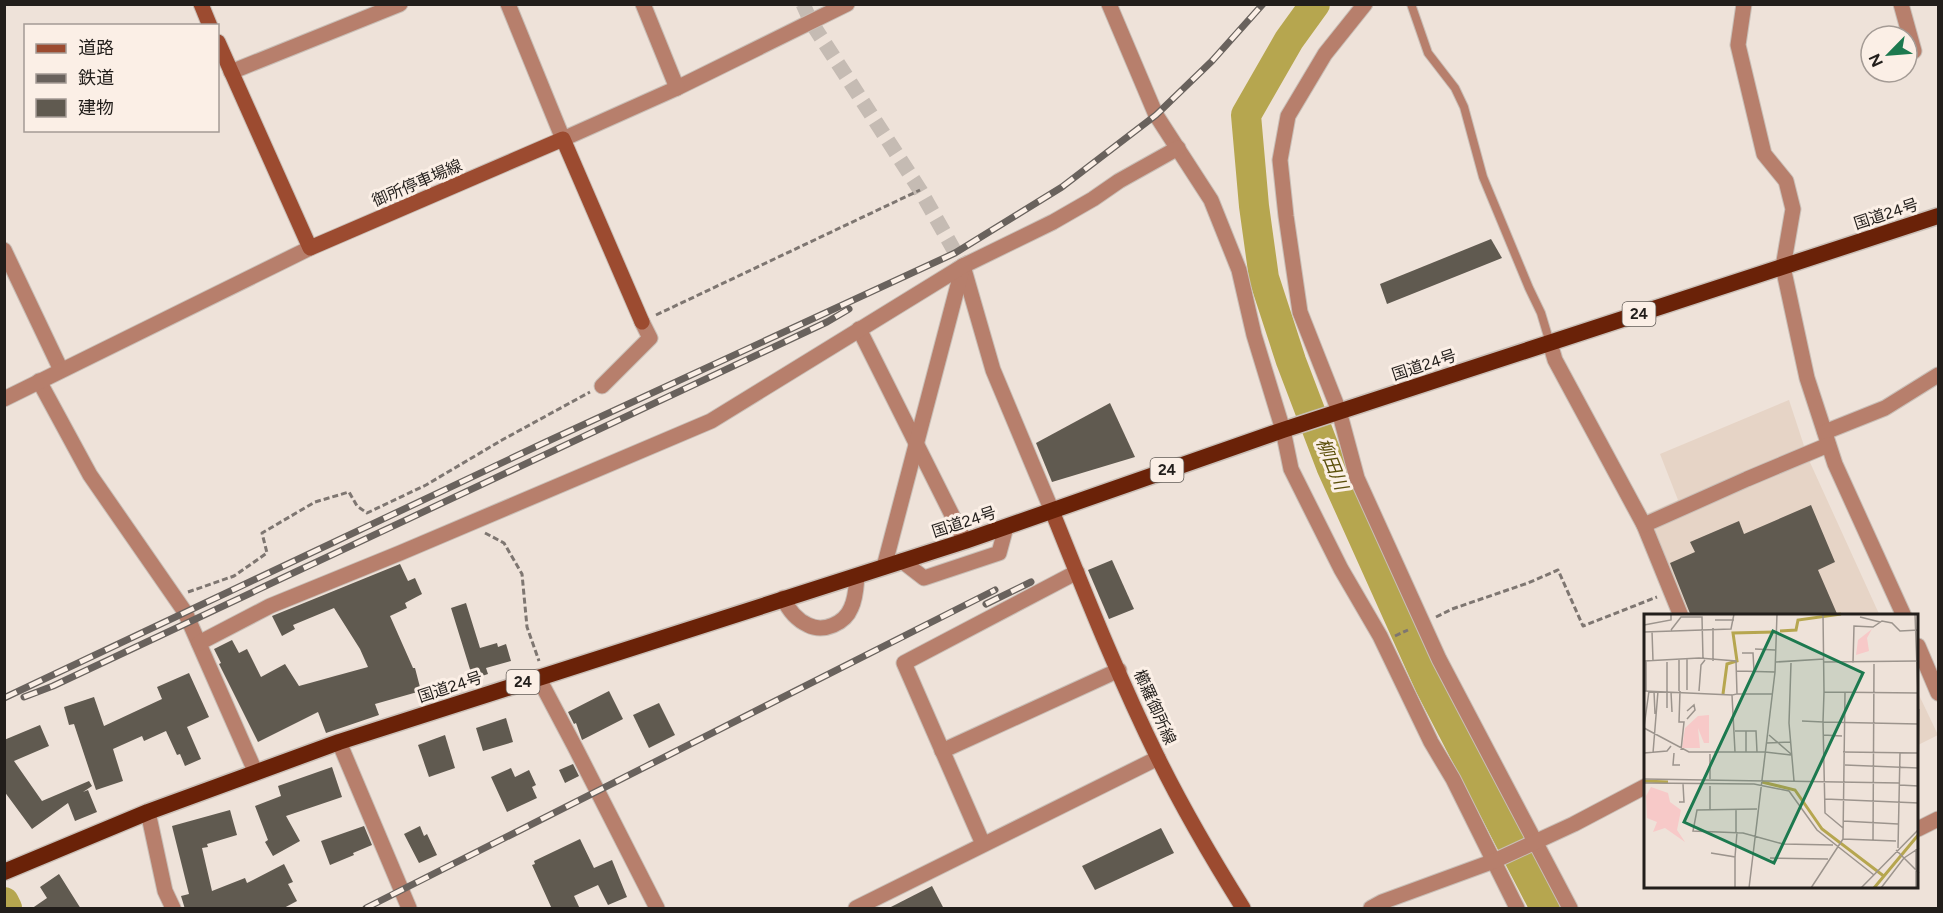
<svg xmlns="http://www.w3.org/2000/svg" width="1943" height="913" viewBox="0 0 1943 913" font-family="Figtree,'Noto Sans JP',sans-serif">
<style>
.built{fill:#e6d4c6}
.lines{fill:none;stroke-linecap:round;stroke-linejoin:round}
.river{stroke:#b6a64f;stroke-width:30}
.building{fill:#605a50}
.minor-tunnel{stroke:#c5bbb3;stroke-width:15;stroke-dasharray:15 8;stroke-linecap:butt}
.service-casing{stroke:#c9bfb7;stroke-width:10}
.minor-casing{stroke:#c9bfb7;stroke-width:17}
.secondary-casing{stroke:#c9bfb7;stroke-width:17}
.trunk-casing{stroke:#c9bfb7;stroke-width:19}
.path{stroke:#7e7671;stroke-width:3;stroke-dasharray:6 3;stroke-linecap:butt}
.service{stroke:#b77f6c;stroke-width:8}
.minor{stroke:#b77f6c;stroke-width:15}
.secondary{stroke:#9c4b30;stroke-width:15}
.trunk{stroke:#6a2208;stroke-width:16}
.rail-casing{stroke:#69625d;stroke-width:7}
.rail{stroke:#fbefe6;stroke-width:4.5;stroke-dasharray:14;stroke-linecap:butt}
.labels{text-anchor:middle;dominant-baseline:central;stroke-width:6;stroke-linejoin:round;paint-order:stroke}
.shield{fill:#fbefe6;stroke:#635d58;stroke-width:1.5}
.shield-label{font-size:15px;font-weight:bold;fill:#221e1b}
.street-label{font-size:16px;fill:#221e1b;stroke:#fbefe6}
.water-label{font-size:18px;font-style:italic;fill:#5c500c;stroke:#fbefe6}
.inset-river{fill:none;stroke:#b6a64f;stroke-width:3}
.inset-road{fill:none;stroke:#9c948d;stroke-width:1.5}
.view{fill:#1c794f;fill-opacity:0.15;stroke:#1c794f;stroke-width:3}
.inset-edge{fill:none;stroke:#221e1b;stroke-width:3}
</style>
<rect width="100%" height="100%" fill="#eee2d9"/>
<g class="built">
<path d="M1789,400l19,58 72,158h-192l-44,-101 34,-15 -18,-46z"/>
<path d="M1918,693l20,42 -20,10z"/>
</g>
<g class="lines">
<g class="river">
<path d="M1315,4l-26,36 -43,75 8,91 10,72 27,83 40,105 99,220 115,222"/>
<path d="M4,902l3,6"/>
</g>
</g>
<g class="building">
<path d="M1491,239l11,19 -115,46 -7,-20z"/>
<path d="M1110,403l25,54 -83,25 -16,-39z"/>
<path d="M1811,505l24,57 -17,8 20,46h-147l-21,-53 25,-11 -5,-10 49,-21 5,13z"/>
<path d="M1112,560l22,49 -25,10 -21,-49z"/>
<path d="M400,564l8,17 7,-3 7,16 -17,9 2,5 -17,8 23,52h2l6,23 -46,13 4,11 -53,18 -8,-21 -60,30 -39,-78 2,-1 -7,-14 18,-9 7,13 8,-4 14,28 24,-13 14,22 69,-19 -8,-18 -26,-41 -41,17 2,4 -13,7 -10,-20z"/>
<path d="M466,603l14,45 17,-5 1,4 8,-3 5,17 -25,7 2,6 -15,5 -22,-71z"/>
<path d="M189,673l20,44 -22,10 14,32 -16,7 -5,-12 -3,1 -11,-24 -22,10 -2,-5 -29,13 10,32 -27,9 -22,-66 -5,1 -5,-18 30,-10 10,29 58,-27 -5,-12z"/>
<path d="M609,691l14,28 -41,21 -6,-17 -2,1 -6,-12z"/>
<path d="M659,703l16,32 -26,13 -16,-33z"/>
<path d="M506,718l7,24 -30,9 -7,-23z"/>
<path d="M40,725l9,21 -35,15 28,40 47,-20 3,5 -9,6 5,-2 9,22 -22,9 -7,-18 -36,26 -28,-38v-51z"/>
<path d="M445,735l10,33 -26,9 -11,-32z"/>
<path d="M573,764l6,12 -14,7 -6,-13z"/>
<path d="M332,767l10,30 -56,19 14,25 -27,15 -8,-14 3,-2 -13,-34 26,-10 -3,-10z"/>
<path d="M511,768l4,9 14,-7 7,15 -4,2 5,11 -30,14 -16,-35z"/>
<path d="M230,810l7,25 -30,9 1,3 -6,1 10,43 33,-13 2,5 37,-19 9,18 -5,2 9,17 -15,8h-97l-4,-13 8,-2 -17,-68z"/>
<path d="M364,826l8,19 -19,8 1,2 -24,10 -9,-24z"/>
<path d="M420,826l4,10 3,-2 10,21 -18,8 -15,-29z"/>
<path d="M1161,828l13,25 -79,37 -13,-24z"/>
<path d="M580,839l14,29 18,-8 15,37 -19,8 -10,-20 -24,11 6,13h-28l-20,-44 3,-1 -1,-3z"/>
<path d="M59,874l22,35h-50l16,-11 -7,-11z"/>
<path d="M932,886l12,23h-57z"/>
</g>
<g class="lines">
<path class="minor-tunnel" d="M803,4l8,18 109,168 43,76"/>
<g class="service-casing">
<path id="service" d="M1411,4l17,49 27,35 9,19 19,70 46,111 12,25 9,30"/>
</g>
<g class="minor-casing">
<g id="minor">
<path d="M508,4l55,135 114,-51 170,-84"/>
<path d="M643,4l34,84"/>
<path d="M1109,4l47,111 55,85 28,70 15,65 29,95 8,39 50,100 39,67 51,106 22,37 64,129"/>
<path d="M1365,4l-40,50 -37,62 -8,44 6,56 14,96 39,99 18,67 82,181 131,249"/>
<path d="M1744,4l-6,41 26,109 22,27 7,28 -10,58 24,111 28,86 69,152"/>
<path d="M1901,4l13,47"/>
<path d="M231,72l169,-68"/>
<path d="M4,250l57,120"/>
<path d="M963,266l30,104 59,141"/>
<path d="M859,329l106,212"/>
<path d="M1550,343l5,17 89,165 37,91"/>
<path d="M39,381l51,94 95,137 70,159"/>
<path d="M602,386l48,-48 -8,-16"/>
<path d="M4,399l306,-151"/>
<path d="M1825,432l60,-24 53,-33"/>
<path d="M1644,525l103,-46 81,-34"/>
<path d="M902,561l22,17 75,-25 7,-26"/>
<path d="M884,567l79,-301"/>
<path d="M783,598c5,11 14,22 25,27 16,8 37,-2 43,-17 5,-10 5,-21 6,-32"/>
<path d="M199,643l71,-37 130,-53 311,-132 252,-155 90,-44 40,-23 26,-18 59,-33"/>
<path d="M1918,646l20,47"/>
<path d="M538,677l37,70 82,161"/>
<path d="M339,742l70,166"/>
<path d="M942,751l177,-81"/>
<path d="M148,812l17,79 8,17"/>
<path d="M1918,829l20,-10"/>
<path d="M983,844l-79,-181 173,-91"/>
<path d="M856,908l302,-150"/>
<path d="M1371,908l11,-6 112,-41 80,-37 72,-38"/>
</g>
</g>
<g class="secondary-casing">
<g id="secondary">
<path d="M201,4l9,22"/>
<path d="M218,42l92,206 253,-109 79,183"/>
<path d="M1052,511c33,82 66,166 106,247 25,51 55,102 85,150"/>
</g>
</g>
<g class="trunk-casing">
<path id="trunk" d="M4,872l144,-60 191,-70 626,-201 318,-111 655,-214"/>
</g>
<g class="path">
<path d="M656,315l264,-125"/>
<path d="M485,533l19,10 18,31 5,53 12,34"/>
<path d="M188,592l46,-16 33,-23 -5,-20 53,-31 34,-10 8,14 10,7 59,-28 76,-45 88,-48"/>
<path d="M1436,617l16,-8 76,-26 30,-13 25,56 74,-29"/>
<path d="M1395,636l13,-6"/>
</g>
<use href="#service" class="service"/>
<use href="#minor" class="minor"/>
<use href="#secondary" class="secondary"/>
<use href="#trunk" class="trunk"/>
<g class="rail-casing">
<g id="rail">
<path d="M986,604l45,-22"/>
<path d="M24,697l29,-11 774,-364 22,-13"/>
<path d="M4,698l542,-256 409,-189 107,-66 94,-72 56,-54 51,-57"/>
<path d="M366,908l629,-318"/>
</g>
</g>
<use href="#rail" class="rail"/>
</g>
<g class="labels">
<g class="shield">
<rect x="1622.5" y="302" width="33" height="24" rx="4.5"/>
<rect x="1150.5" y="458" width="33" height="24" rx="4.5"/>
<rect x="506.5" y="670" width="33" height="24" rx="4.5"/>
</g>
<g class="shield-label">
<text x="1639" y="314">24</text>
<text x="1167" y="470">24</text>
<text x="523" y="682">24</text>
</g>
<g class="street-label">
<text transform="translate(417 183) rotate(-23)">御所停車場線</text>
<text transform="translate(1886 214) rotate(-18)">国道24号</text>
<text transform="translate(1424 365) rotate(-18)">国道24号</text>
<text transform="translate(964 522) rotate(-18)">国道24号</text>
<text transform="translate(450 687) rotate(-18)">国道24号</text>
<text transform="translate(1155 707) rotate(66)">櫛羅御所線</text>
</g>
<g class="water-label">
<text transform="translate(1332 464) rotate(68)">柳田川</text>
</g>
</g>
<g transform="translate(1644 614)">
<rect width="274" height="274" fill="#eee2d9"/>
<path d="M228,15l-5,9 2,13 -13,4 2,-15zM65,101v28h-5l-6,-15 2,20h-18l3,-20 13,-12zM7,173l17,6 2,9 11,8 -4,20 8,12 -20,-14 -12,4 4,-10 -10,-4 -1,-22z" fill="#f7c9c8"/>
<path class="inset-river" d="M136,17l16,-1 2,-10 43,-6M79,80l4,-30 10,-3 -4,-28 42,-1M0,167l24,1M118,168l33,8 27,39 63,48M230,274l45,-54"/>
<path class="inset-road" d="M179,0l1,78M271,0l3,80M216,3l20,5M71,6h19M0,11l27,-5v-6M27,16l10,-13h21l1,42M8,17l1,30M0,18l87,-3 3,-15M111,35l20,1M98,39h11l1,18M0,47l55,-3 37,3 1,33 -5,1 3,57M69,47v-33M132,48l48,-3M180,48l94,-1M147,49l-2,60 5,58M209,49l1,-37 19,1 9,-6 10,2 8,8 19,-1M93,57l38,1M43,76v-31M0,77l88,4M2,77v-30M10,77l1,23M35,77v-31M36,77l-1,31h5l-3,28M55,77l2,-26 4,-5M27,78l1,20M93,80h35M23,94v-46M43,97l7,-6 1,5 -8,9M158,107l21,1 1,-30 95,1M0,113l5,-36M0,114l45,24h76M91,117h21l1,21M125,121l22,19M179,121l19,1M122,129l25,-1M102,138v-21M121,138l26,3M199,138l76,1M0,139l23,-2 4,-5M9,139l5,-62M30,139l-1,12h7M201,151l73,3 1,-59M0,165l255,4M66,165v-25M0,169l110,1 35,7 28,39 57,45M255,171l20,1M66,172v23M181,185l94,4M35,188h5l-1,-18M113,195l-60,1 -4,21 50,2 40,11 50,1M199,207l55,3M199,214l-18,-15 -2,-91 95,2M92,218v-22M199,225l53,2M229,227l1,-177M254,234l2,-95M272,235v39M252,236l23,23M67,239l24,4v31M91,243l2,-25M126,244l58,1M105,274l26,-216 2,-58M167,274l32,-49 2,-147M217,274l58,-59M237,274l23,-30 15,-10"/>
<path class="view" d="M129,17l90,42 -89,190 -90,-41z"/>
<rect width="274" height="274" class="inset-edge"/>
</g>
<rect width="1943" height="913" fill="none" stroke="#221e1b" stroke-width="12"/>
<rect x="24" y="24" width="195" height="108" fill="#fbefe6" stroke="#a49b95" stroke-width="1.5"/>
<rect x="36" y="44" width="30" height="9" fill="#9c4b30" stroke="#a49b95" stroke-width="1.5"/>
<text x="78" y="54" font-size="18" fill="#221e1b">道路</text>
<rect x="36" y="74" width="30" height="9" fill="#69625d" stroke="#a49b95" stroke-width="1.5"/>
<text x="78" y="84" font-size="18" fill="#221e1b">鉄道</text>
<rect x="36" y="99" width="30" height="18" fill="#605a50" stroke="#a49b95" stroke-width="1.5"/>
<text x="78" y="114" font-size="18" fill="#221e1b">建物</text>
<g transform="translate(1889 54) rotate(245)"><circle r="28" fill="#fbefe6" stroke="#a49b95" stroke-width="1.5"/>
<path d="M0-4.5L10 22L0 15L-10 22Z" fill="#1c794f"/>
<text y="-9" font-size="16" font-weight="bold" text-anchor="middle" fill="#221e1b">N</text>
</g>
</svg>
